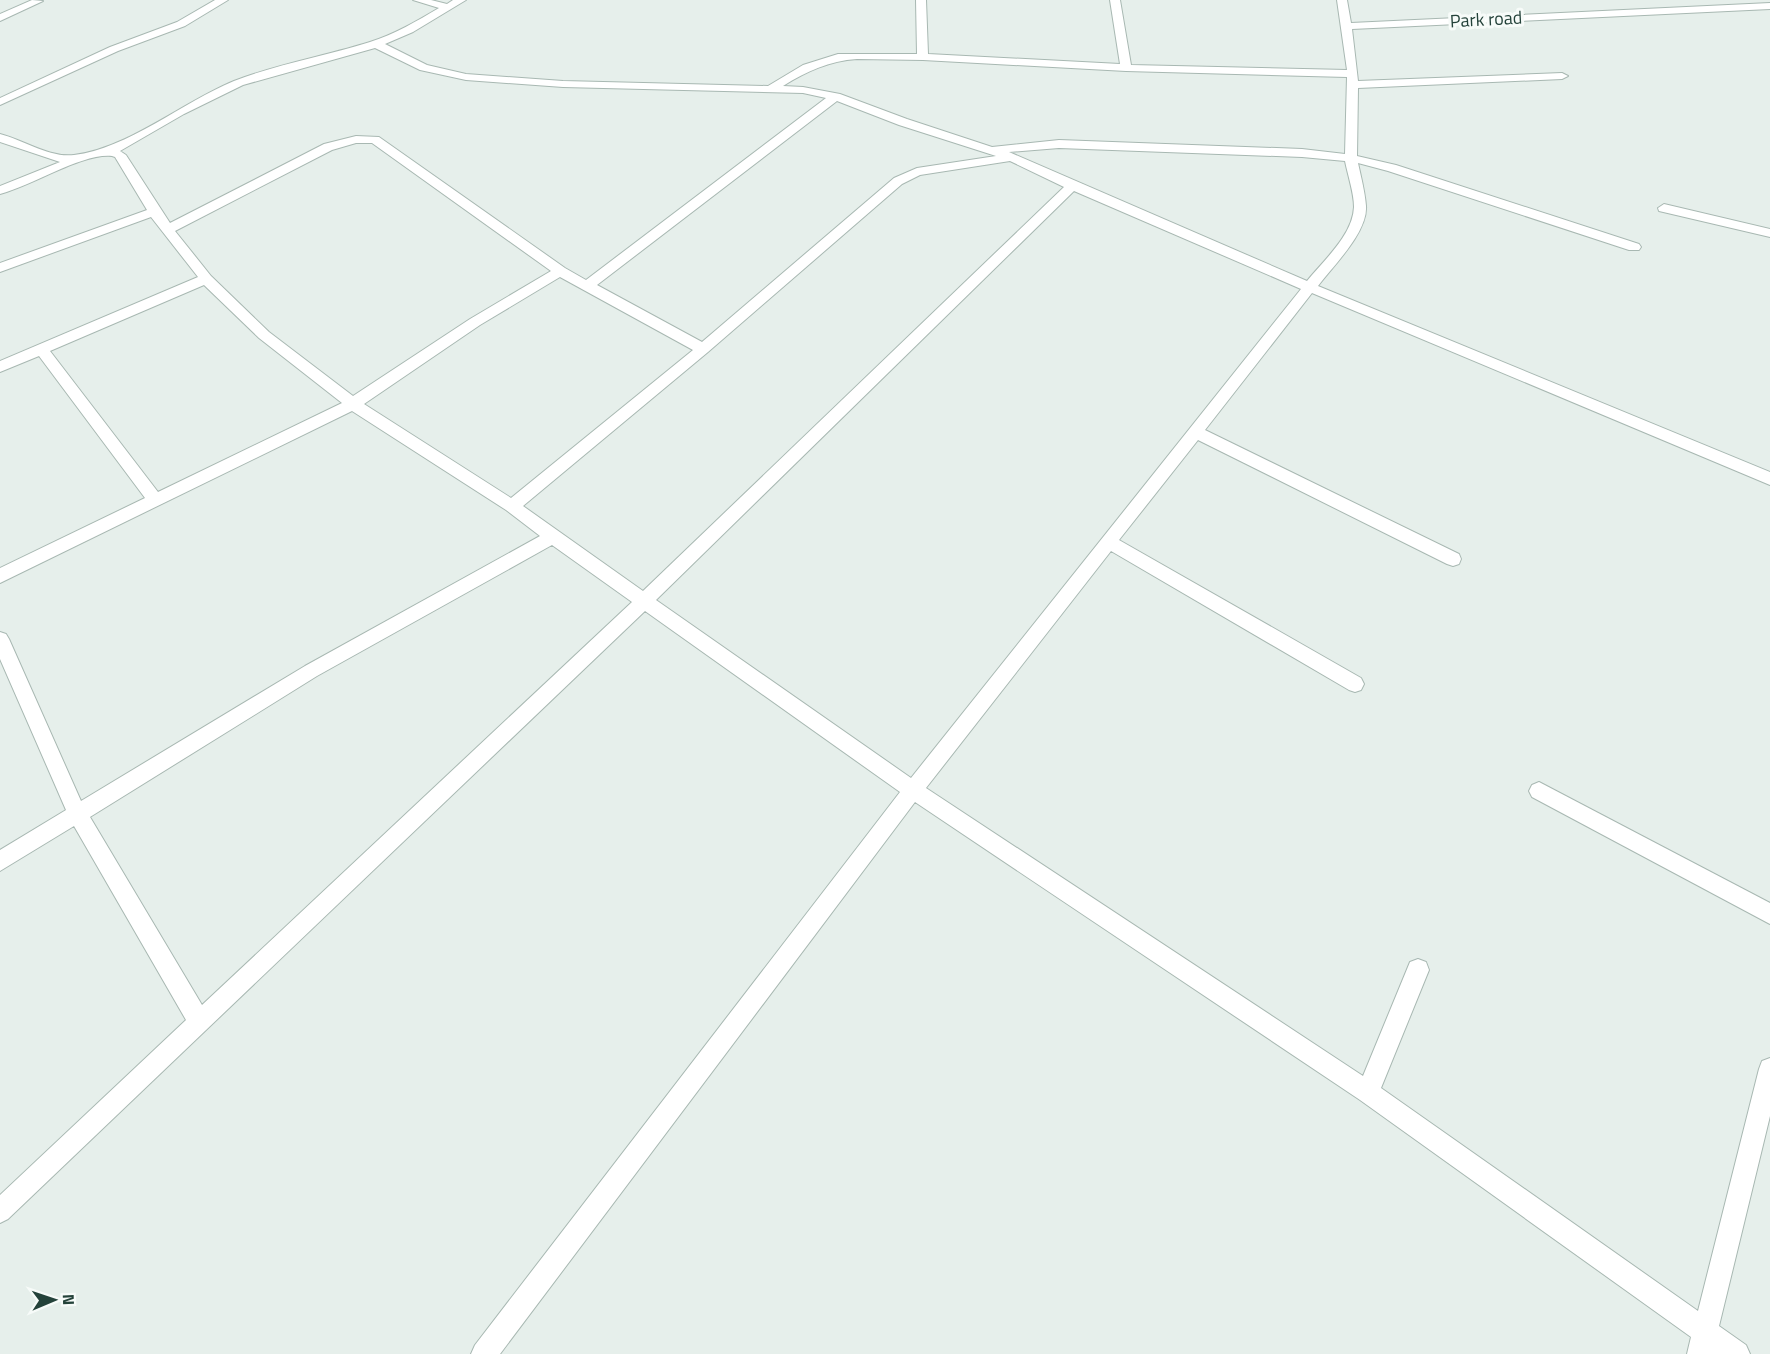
<svg xmlns="http://www.w3.org/2000/svg" width="1770" height="1354" viewBox="0 0 1770 1354" font-family="'Titillium Web',sans-serif">
<style>
.lines{fill:none;stroke-linecap:round;stroke-linejoin:round}
.minor-casing{stroke:#a8b8b2;stroke-width:2}
.minor{fill:#fff;fill-rule:evenodd}
.labels{text-anchor:middle;dominant-baseline:central;stroke-width:6;stroke-linejoin:round;paint-order:stroke}
.far-street-label{font-size:18px;fill:#24423a;stroke:#f7fbf9}
</style>
<rect width="100%" height="100%" fill="#e6efeb"/>
<g class="lines">
<g class="minor-casing">
<g id="minor">
<path d="M32,0l11,1 -43,20v-7z"/>
<path d="M215,0h13l-43,26 -67,25 -118,54v-7l110,-51 67,-25z"/>
<path d="M413,0h18l16,4 6,-4h13l-53,32 -28,12 42,21 39,9 97,7 205,5 35,-21 35,-11h79l-1,-54h10l2,54 192,10 -10,-64h10l11,65 216,5 -10,-70h10l4,23 419,-20v6l-418,20 6,52 204,-8 6,3 -6,3 -204,9 -1,68 39,9 243,79 2,3 -2,3h-10l-241,-79 -30,-8c3,14 7,29 8,43 2,26 -33,60 -48,80l452,186v13l-458,-192 -107,137 254,124 2,5 -2,5 -6,2 -6,-2 -249,-124 -79,100 242,138 3,6 -3,6 -6,2 -6,-2 -238,-139 -185,237 437,288 47,-114 8,-3 8,3 3,8 -48,118 317,223 61,-242 3,-8 8,-3v58l-51,210 27,19 4,9h-63l4,-17 -331,-237 -445,-298 -415,552h-29l4,-9 425,-553 -255,-181 -637,608 -8,4v-28l186,-175 -112,-194 -74,45v-21l66,-40 -66,-151v-27l6,2 3,5 72,162 224,-135 235,-130 -34,-26 -154,-99 -352,172v-15l145,-70 -106,-142 -39,16v-11l198,-84 -47,-60 -151,55v-9l147,-53 -32,-53 -3,-1c-30,-3 -80,30 -112,38v-8l60,-24 -60,-20v-8c24,6 49,24 74,21 53,-6 109,-53 160,-74 43,-17 92,-25 136,-39 25,-8 47,-21 69,-34zM375,48l45,22 46,10 97,7 240,6 23,5 -240,182 -21,-12 -186,-131 -23,-1 -32,8 -154,79 -44,-68 -6,-4 64,-37 59,-29zM857,59l66,1 203,11 221,6 -2,77 -43,-5 -243,-9 -67,7 -85,-28 -67,-25 -37,-7 -20,-1c24,-15 46,-25 74,-27zM837,101l62,24 97,31 -79,12 -23,10 -192,164 -105,-57zM356,143h16l179,128 -81,48 -117,77 -84,-64 -58,-56 -36,-45 157,-81zM1059,148l243,9 43,4c3,15 9,32 9,46 -1,28 -31,54 -47,74l-298,-129zM1010,161l54,26 -421,404 -120,-85 185,-154 194,-168 18,-9zM1074,191l227,98 -390,489 -255,-178zM560,277l133,73 -182,148 -147,-94 116,-79zM204,285l55,53 83,65 -184,89 -108,-141zM552,545l80,57 -430,403 -112,-188 227,-141z"/>
<path d="M1664,204l106,25v8l-111,-26 -1,-3z"/>
<path d="M1539,782l231,121v21l-238,-127 -3,-6 3,-6z"/>
</g>
</g>
<use href="#minor" class="minor"/>
</g>
<g class="labels">
<g class="far-street-label">
<text transform="translate(1486 19) rotate(-3)">Park road</text>
</g>
</g>
<g transform="translate(54 1300) rotate(88)" stroke="#f7fbf9" stroke-width="4.5" paint-order="stroke">
<path d="M0-4.5L10 22L0 15L-10 22Z" fill="#24423a"/>
<text y="-9" font-size="16" font-weight="bold" text-anchor="middle" fill="#24423a">N</text>
</g>
</svg>
